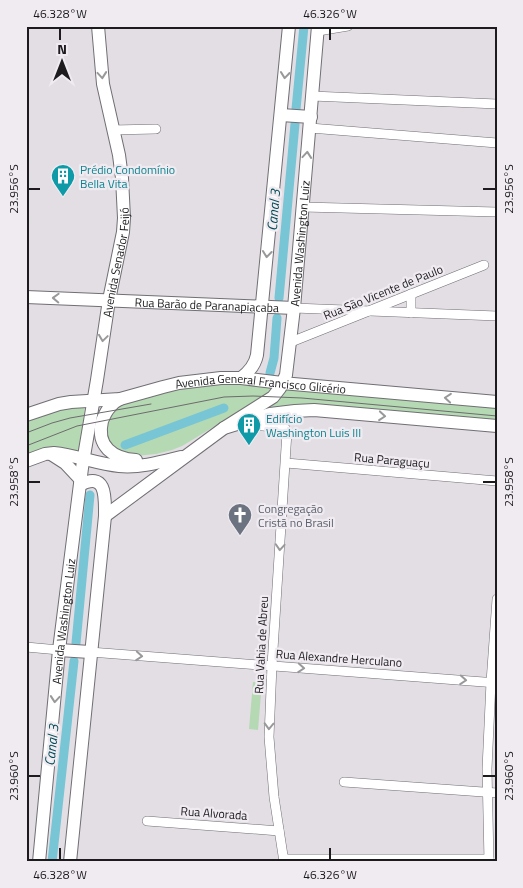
<svg xmlns="http://www.w3.org/2000/svg" width="523" height="888" viewBox="0 0 523 888" font-family="'Titillium Web',sans-serif">
<style>
.green{fill:#b5d9b2}
.lines{fill:none;stroke-linecap:round;stroke-linejoin:round}
.canal{stroke:#77c5d5;stroke-width:9}
.minor-casing{stroke:#716e74;stroke-width:10}
.secondary-casing{stroke:#716e74;stroke-width:14}
.minor{stroke:#fff;stroke-width:9}
.secondary{stroke:#fff;stroke-width:12}
.tram{stroke:#6e6b70;stroke-width:1}
.oneway{stroke:#99989a}
.ticks{fill:none;stroke:#1d1b1e;stroke-width:2}
.labels{text-anchor:middle;dominant-baseline:central;stroke-width:4.5;stroke-linejoin:round;paint-order:stroke}
.culture-label{font-size:12px;fill:#0d838f;stroke:#efebf1;text-anchor:start}
.street-label{font-size:12px;fill:#1d1b1e;stroke:#efebf1}
.worship-label{font-size:12px;fill:#5b616d;stroke:#efebf1;text-anchor:start}
.water-label{font-size:14px;font-style:italic;fill:#004b56;stroke:#efebf1}
.neatline{fill:none;stroke:#1d1b1e;stroke-width:2}
.ticks-label{font-size:12px;text-anchor:middle;fill:#1d1b1e}
</style>
<rect width="100%" height="100%" fill="#e2dee4"/>
<g class="green">
<path d="M231,383l41,4v2l-6,6 -74,45 -10,6 -10,4 -16,4 -21,2 -21,-6 -9,-17 3,-17 11,-11 62,-16z"/>
<path d="M287,388l210,18v17l-230,-14 -1,-1z"/>
<path d="M85,406l-6,46c-23,-5 -31,-6 -53,2v-32l31,-12z"/>
<path d="M253,682h9l-4,48 -9,-1z"/>
</g>
<g class="lines">
<g class="canal">
<path d="M296,109l8,-83"/>
<path d="M279,298l16,-174"/>
<path d="M270,373l4,-15 3,-40"/>
<path d="M125,445l99,-37"/>
<path d="M76,643l14,-148"/>
<path d="M52,862l22,-201"/>
</g>
<g class="minor-casing">
<g id="minor">
<path d="M318,31l30,-5"/>
<path d="M312,96l185,8"/>
<path d="M310,128l187,15"/>
<path d="M113,130l43,-1"/>
<path d="M303,207l194,5"/>
<path d="M294,308l203,8"/>
<path d="M411,313v-19"/>
<path d="M291,342l193,-77"/>
<path d="M244,422l6,3 35,3 2,4 -15,233 -3,72 5,60 10,65"/>
<path d="M286,463l211,18"/>
<path d="M26,647l33,3"/>
<path d="M90,652l407,31"/>
<path d="M344,782l153,11"/>
<path d="M147,821l132,10"/>
<path d="M284,859h205"/>
<path d="M489,862l-2,-93 4,-87 6,-83"/>
</g>
</g>
<g class="secondary-casing">
<g id="secondary">
<path d="M281,115l30,2"/>
<path id="s1" d="M26,297l268,11"/>
<path d="M241,378c8,-6 14,-13 16,-23l32,-329"/>
<path d="M120,399c-4,2 -8,5 -10,8 -4,4 -6,9 -8,14 -6,25 11,38 34,39"/>
<path id="s2" d="M26,415l33,-11 12,-2 49,-3 43,-12 16,-4 42,-5h20l41,5 215,19"/>
<path id="s3" d="M224,428l49,-31 7,-9 6,-13 8,-67 24,-282"/>
<path d="M51,454l14,9 15,16"/>
<path d="M26,461l19,-7 9,-1c22,2 43,11 65,13 21,2 42,-4 62,-9"/>
<path d="M105,516l119,-88 46,-14 25,-3 19,-1 183,16"/>
<path d="M59,650l31,2"/>
<path id="s4" d="M39,862l20,-212 23,-182 15,-88 12,-80 14,-68 1,-14 -2,-40 -3,-23 -16,-71 -5,-58"/>
<path d="M70,862l35,-346c0,-18 2,-45 -25,-31"/>
</g>
</g>
<use href="#minor" class="minor"/>
<use href="#secondary" class="secondary"/>
<g class="tram">
<path d="M26,433l26,-10 18,-5 81,-14"/>
<path d="M26,446l51,-20 147,-29 29,-1 49,2 195,18"/>
</g>
</g>
<defs><path id="oneway-chevron" d="M-2-3.5L2.5 0L-2 3.5" fill="none" stroke-width="1.6" stroke-linecap="round" stroke-linejoin="round" transform="scale(1.25)"/></defs>
<g class="oneway">
<use href="#oneway-chevron" transform="translate(102 75) rotate(85)"/>
<use href="#oneway-chevron" transform="translate(285 75) rotate(96)"/>
<use href="#oneway-chevron" transform="translate(307 155) rotate(-85)"/>
<use href="#oneway-chevron" transform="translate(267 254) rotate(96)"/>
<use href="#oneway-chevron" transform="translate(56 298) rotate(-178)"/>
<use href="#oneway-chevron" transform="translate(103 338) rotate(98)"/>
<use href="#oneway-chevron" transform="translate(448 398) rotate(-175)"/>
<use href="#oneway-chevron" transform="translate(382 416) rotate(5)"/>
<use href="#oneway-chevron" transform="translate(280 547) rotate(94)"/>
<use href="#oneway-chevron" transform="translate(139 656) rotate(4)"/>
<use href="#oneway-chevron" transform="translate(301 668) rotate(4)"/>
<use href="#oneway-chevron" transform="translate(463 680) rotate(4)"/>
<use href="#oneway-chevron" transform="translate(55 699) rotate(95)"/>
<use href="#oneway-chevron" transform="translate(269 726) rotate(92)"/>
</g>
<path class="ticks" d="M60,28v12M330,28v12M28,189h12M483,189h13M28,482h12M483,482h13M28,776h12M483,776h13M60,848v12M330,848v12"/>
<defs>
<g id="building-pin" transform="scale(1.25)"><path d="M0 17L-7.5 6A9.5 9.5 0 1 1 7.5 6Z" fill="#0f9aa8" stroke="#efebf1"/><path d="M-4-6H4V6H1V3H-1V6H-4ZM-2.5-4.3h1.7v1.8h-1.7ZM.8-4.3h1.7v1.8H.8ZM-2.5-1h1.7V.8h-1.7ZM.8-1h1.7V.8H.8Z" fill="#fff"/></g>
<g id="church-pin" transform="scale(1.25)"><path d="M0 17L-7.5 6A9.5 9.5 0 1 1 7.5 6Z" fill="#6b7280" stroke="#efebf1"/><path d="M-1.2-6h2.4v3.5h3.3v2.4h-3.3V6h-2.4V-.1h-3.3v-2.4h3.3Z" fill="#fff"/></g>
</defs>
<g fill-rule="evenodd">
<use href="#building-pin" x="63" y="176"/>
<use href="#building-pin" x="249" y="425"/>
<use href="#church-pin" x="240" y="515"/>
</g>
<g class="labels">
<g class="culture-label">
<text x="80" y="169">Prédio Condomínio<tspan x="80" dy="14">Bella Vita</tspan></text>
<text x="266" y="418">Edifício<tspan x="266" dy="14">Washington Luis III</tspan></text>
</g>
<g class="street-label">
<text stroke="none"><textPath href="#s3" startOffset="216">Avenida Washington Luiz</textPath></text>
<text stroke="none"><textPath href="#s4" startOffset="605">Avenida Senador Feijó</textPath></text>
<text transform="translate(383 292) rotate(-22)">Rua São Vicente de Paulo</text>
<text stroke="none"><textPath href="#s1" startOffset="181">Rua Barão de Paranapiacaba</textPath></text>
<text stroke="none"><textPath href="#s2" startOffset="239">Avenida General Francisco Glicério</textPath></text>
<text transform="translate(392 460) rotate(5)">Rua Paraguaçu</text>
<text stroke="none"><textPath href="#s4" startOffset="242">Avenida Washington Luiz</textPath></text>
<text transform="translate(261 645) rotate(-87)">Rua Vahia de Abreu</text>
<text transform="translate(339 658) rotate(4)">Rua Alexandre Herculano</text>
<text transform="translate(214 813) rotate(4)">Rua Alvorada</text>
</g>
<g class="worship-label">
<text x="258" y="508">Congregação<tspan x="258" dy="14">Cristã no Brasil</tspan></text>
</g>
<g class="water-label">
<text transform="translate(273 210) rotate(-85)">Canal 3</text>
<text transform="translate(51 745) rotate(-84)">Canal 3</text>
</g>
</g>
<rect width="523" height="888" fill="none" stroke="#efebf1" stroke-width="55"/>
<g transform="translate(62 62)" stroke="#efebf1" stroke-width="4" paint-order="stroke">
<path d="M0-4L9 19L0 12L-9 19Z" fill="#1d1b1e"/>
<text y="-8" font-size="14" font-weight="bold" text-anchor="middle" fill="#1d1b1e">N</text>
</g>
<rect x="28" y="28" width="468" height="832" class="neatline"/>
<g class="ticks-label">
<text x="60" y="18">46.328°W</text>
<text x="330" y="18">46.326°W</text>
<text transform="translate(14 189) rotate(-90)" y="4">23.956°S</text>
<text transform="translate(509 189) rotate(-90)" y="4">23.956°S</text>
<text transform="translate(14 482) rotate(-90)" y="4">23.958°S</text>
<text transform="translate(509 482) rotate(-90)" y="4">23.958°S</text>
<text transform="translate(14 776) rotate(-90)" y="4">23.960°S</text>
<text transform="translate(509 776) rotate(-90)" y="4">23.960°S</text>
<text x="60" y="879">46.328°W</text>
<text x="330" y="879">46.326°W</text>
</g>
</svg>
